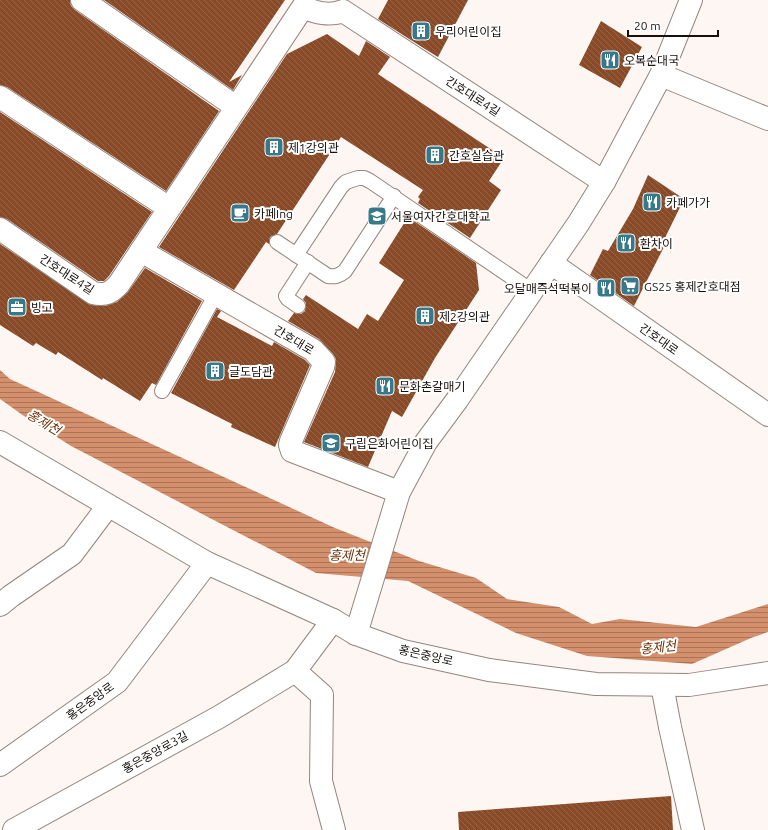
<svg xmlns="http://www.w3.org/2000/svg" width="768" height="830" viewBox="0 0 768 830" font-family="Ubuntu,'Noto Sans KR',sans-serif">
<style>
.water{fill:url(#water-rules)}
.building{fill:url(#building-back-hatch)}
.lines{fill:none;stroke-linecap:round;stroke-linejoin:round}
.service-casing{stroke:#95857d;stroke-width:16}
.minor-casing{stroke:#95857d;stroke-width:24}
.service{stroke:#fff;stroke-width:14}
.minor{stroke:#fff;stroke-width:22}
.labels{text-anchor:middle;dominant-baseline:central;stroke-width:4;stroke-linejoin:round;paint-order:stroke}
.poi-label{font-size:12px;fill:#16100d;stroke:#fff;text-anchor:start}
.street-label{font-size:12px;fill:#16100d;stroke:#fff}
.water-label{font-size:13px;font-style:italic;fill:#6f3106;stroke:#fff}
</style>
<defs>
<pattern id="water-rules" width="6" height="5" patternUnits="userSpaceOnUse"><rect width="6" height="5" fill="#d4906c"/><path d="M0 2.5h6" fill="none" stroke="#ab7457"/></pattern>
<pattern id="building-back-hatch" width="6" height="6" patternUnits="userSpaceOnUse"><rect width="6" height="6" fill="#884a27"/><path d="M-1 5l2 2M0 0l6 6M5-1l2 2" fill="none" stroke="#94654b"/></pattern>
</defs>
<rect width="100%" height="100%" fill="#fdf6f2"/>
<path class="water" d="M0,370l10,9 325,149 84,33 57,17 31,21 52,8 33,17 28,-5 76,8 72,-23v28l-17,6 -59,26 -105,-8 -71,-23 -108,-52 -92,-8 -245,-127 -47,-30 -24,-17z"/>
<g class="building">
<path d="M0,0h70l1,6 4,4 144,101 -53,80 -159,-104 -7,-2z"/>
<path d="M104,0h181l-56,82 13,-7 -9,15z"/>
<path d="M388,0h80l-30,57 -13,-8 -47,-30z"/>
<path d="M601,21l41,26 -22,41 -41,-23z"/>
<path d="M327,34l32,22 7,-15 24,16 -12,17 126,84 -15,23 12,9 -31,48 -52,-35 2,-4 -2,-2 5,-7 -82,-53 -64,97 -7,3 -1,7 -3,-2 -32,48 -75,-43 128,-193z"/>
<path d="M0,112l152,100 -43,64 -5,5h-6l-91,-62 -7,-2z"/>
<path d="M648,175l36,24 -21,43 3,1 -32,63 -44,-31 13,-26 5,2 25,-42z"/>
<path d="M408,217l68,46 3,27 -44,68 -33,59 -10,-6 -24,56 -64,-25 31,-70 1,-13 -3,-5 -14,-15 -31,-18 6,-8 7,1 4,-3 1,-8 -3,-4 3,-4 52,34 9,-15 11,7 26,-41 -25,-17z"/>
<path d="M0,244l91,61 14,1 12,-4 11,-10 17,-24 57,33 -46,84 -4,-2 -12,18 -37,-23 -1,2 -44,-28 -2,3 -20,-12 -3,3 -33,-21z"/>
<path d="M217,309l4,2 -4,6 55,29 2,-4 31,18 5,5 -35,82 -44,-20 1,-3 -61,-31z"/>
<path d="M671,796l2,34h-214l-1,-18z"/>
</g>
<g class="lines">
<g class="service-casing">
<g id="service">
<path d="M277,242l51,34c7,1 11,0 17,-5l49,-75"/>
<path d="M296,255l45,-68 5,-5 12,-4h6l6,3 162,110"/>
<path d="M298,306l-10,-7 -2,-3 22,-34"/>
<path d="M162,391l54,-97"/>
</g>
</g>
<g class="minor-casing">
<g id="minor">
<path d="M82,0l154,107"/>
<path d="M661,75l107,44"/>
<path d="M0,97l169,111"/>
<path d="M0,229l93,64c12,3 18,0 26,-9l184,-277c12,6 27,9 40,4l261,171"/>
<path d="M141,251l172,99 11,12 -1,5 -32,74 -1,4 2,6 107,41"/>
<path d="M551,263l217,152"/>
<path d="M0,442l207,121 126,57 23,14 47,17 86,19 107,14 93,1 79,-12"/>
<path d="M0,605l11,-9 61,-42 36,-48"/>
<path d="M356,634l43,-142 27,-50 31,-42 121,-176 26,-42 57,-107 30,-75"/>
<path d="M295,671l27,24 -1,86 13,49"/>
<path d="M662,685l8,42 23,103"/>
<path d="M0,765l117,-83 90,-119"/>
<path d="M14,830l205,-113 76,-46 38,-51"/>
</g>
</g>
<use href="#service" class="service"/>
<use href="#minor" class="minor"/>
</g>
<defs>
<g id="building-square" transform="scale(1)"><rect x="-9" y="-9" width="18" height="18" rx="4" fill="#37798b" stroke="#fff"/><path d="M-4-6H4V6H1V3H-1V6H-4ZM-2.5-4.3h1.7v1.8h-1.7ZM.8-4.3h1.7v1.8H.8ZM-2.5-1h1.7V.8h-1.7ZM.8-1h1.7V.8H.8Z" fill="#fff"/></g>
<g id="restaurant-square" transform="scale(1)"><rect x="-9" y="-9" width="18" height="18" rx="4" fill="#37798b" stroke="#fff"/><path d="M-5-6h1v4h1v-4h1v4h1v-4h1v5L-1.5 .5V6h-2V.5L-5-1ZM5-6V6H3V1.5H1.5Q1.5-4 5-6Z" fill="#fff"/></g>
<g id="cafe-square" transform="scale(1)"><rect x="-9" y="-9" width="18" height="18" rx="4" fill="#37798b" stroke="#fff"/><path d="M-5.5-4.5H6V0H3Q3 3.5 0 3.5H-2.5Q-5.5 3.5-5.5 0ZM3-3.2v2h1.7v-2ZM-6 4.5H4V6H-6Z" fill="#fff"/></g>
<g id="university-square" transform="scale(1)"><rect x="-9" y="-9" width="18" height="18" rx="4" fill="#37798b" stroke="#fff"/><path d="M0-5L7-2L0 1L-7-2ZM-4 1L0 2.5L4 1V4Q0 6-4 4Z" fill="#fff"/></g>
<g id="supermarket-square" transform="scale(1)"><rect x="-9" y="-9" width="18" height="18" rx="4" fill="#37798b" stroke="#fff"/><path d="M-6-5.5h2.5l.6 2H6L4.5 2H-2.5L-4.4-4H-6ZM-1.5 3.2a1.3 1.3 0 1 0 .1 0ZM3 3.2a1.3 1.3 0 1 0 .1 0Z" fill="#fff"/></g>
<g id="office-square" transform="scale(1)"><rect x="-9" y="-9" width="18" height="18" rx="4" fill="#37798b" stroke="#fff"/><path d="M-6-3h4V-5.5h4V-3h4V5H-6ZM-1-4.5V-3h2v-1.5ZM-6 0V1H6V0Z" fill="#fff"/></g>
<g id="school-square" transform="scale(1)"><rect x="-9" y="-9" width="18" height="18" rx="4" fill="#37798b" stroke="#fff"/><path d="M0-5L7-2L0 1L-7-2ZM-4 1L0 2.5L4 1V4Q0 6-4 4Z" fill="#fff"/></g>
</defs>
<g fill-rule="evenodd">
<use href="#building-square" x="421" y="31"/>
<use href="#restaurant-square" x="610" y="60"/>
<use href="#building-square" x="274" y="147"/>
<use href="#building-square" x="435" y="155"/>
<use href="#restaurant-square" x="652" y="202"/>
<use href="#cafe-square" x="240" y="213"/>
<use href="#university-square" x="377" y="216"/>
<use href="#restaurant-square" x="626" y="243"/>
<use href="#supermarket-square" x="630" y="286"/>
<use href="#restaurant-square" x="606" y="288"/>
<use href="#office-square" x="17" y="307"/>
<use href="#building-square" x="425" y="316"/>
<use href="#building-square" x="215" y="371"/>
<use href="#restaurant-square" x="385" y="386"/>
<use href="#school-square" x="331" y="443"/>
</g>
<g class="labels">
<g class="poi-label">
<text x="435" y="31">우리어린이집</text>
<text x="624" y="60">오복순대국</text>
<text x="288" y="147">제1강의관</text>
<text x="449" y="155">간호실습관</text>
<text x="666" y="202">카페가가</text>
<text x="254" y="213">카페Ing</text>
<text x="391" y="216">서울여자간호대학교</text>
<text x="640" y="243">환차이</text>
<text x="644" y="286">GS25 홍제간호대점</text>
<text x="592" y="288" text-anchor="end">오달매즉석떡볶이</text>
<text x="31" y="307">빙고</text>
<text x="439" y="316">제2강의관</text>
<text x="229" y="371">글도담관</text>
<text x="399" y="386">문화촌갈매기</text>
<text x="345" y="443">구립은화어린이집</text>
</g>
<g class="street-label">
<text transform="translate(473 96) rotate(33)">간호대로4길</text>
<text transform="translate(67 274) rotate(33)">간호대로4길</text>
<text transform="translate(659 339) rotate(35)">간호대로</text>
<text transform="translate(294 340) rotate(31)">간호대로</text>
<text transform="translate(426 655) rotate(13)">홍은중앙로</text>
<text transform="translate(90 701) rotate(-36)">홍은중앙로</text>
<text transform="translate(155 752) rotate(-29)">홍은중앙로3길</text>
</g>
<g class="water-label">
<text transform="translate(44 422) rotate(31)">홍제천</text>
<text x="347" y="555">홍제천</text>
<text transform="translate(658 647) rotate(-6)">홍제천</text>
</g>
</g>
<path d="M628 30v6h90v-6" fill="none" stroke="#16100d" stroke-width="2"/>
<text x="634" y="30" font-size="12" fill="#16100d" stroke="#ffffff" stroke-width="3" paint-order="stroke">20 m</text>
</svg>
